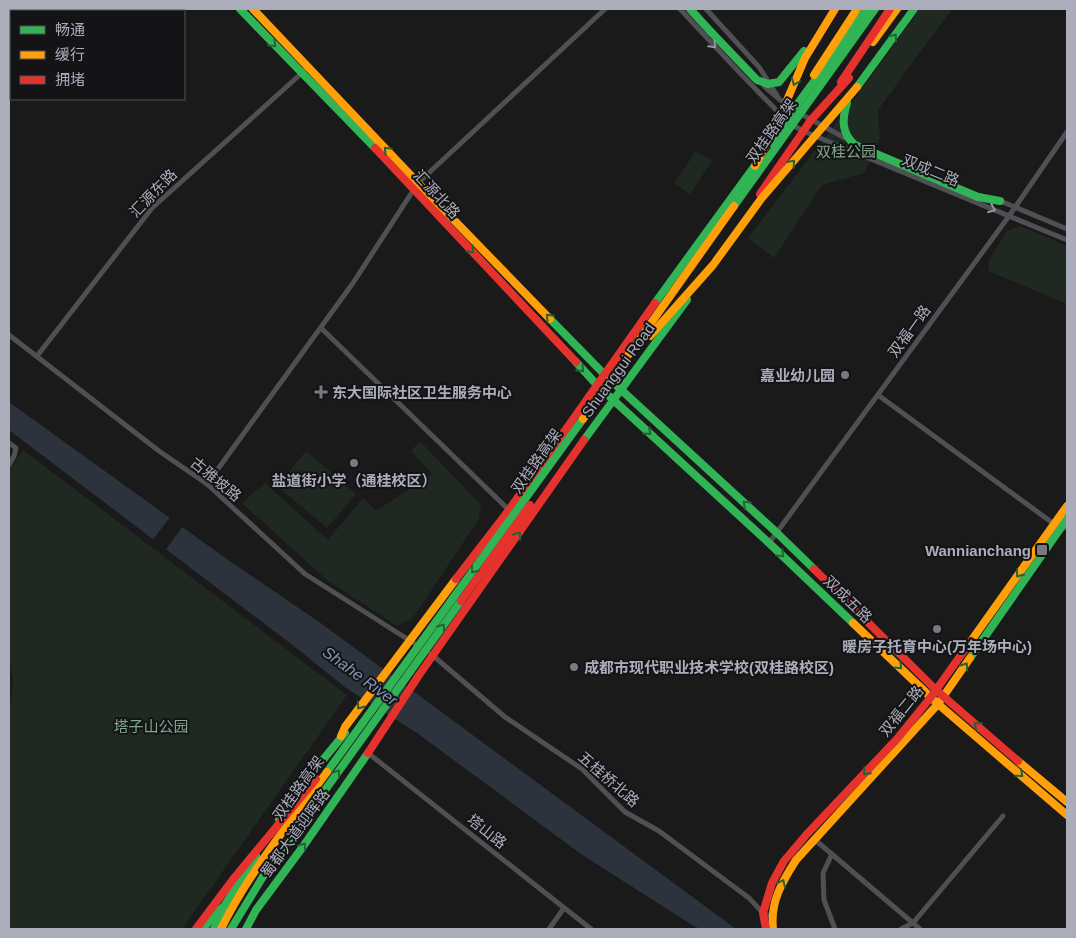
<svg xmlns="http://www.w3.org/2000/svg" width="1076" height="938" viewBox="0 0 1076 938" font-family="Arial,'Noto Sans SC',sans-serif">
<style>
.green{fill:#202822}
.water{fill:#2c333d}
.pier{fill:#1a1a1a}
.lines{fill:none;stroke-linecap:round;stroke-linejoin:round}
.street{stroke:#505054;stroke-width:5}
.fast{stroke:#30b455;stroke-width:8}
.slow{stroke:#ff9f0a;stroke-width:8}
.jam{stroke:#e5322d;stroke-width:8}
.fast-bridge{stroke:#30b455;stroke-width:8}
.slow-bridge{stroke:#ff9f0a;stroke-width:8}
.jam-bridge{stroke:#e5322d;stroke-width:8}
.oneway{stroke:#226436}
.oneway2{stroke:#9496a1}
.poi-dot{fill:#787a83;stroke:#141416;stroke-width:2}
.labels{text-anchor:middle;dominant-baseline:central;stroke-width:4;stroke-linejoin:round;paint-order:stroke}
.street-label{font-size:15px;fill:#abadbb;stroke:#141416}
.park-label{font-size:15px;fill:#82a78b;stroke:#141416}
.poi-label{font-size:15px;font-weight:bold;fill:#abadbb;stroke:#141416;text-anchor:end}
.water-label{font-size:16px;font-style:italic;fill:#8194b7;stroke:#141416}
</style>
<rect width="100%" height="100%" fill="#1a1a1a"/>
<g class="green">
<path d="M920,9h32l-74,101 2,29 -16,34 -42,12 -48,73 -26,-20 102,-133z"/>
<path d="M696,151l16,10 -22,33 -16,-11z"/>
<path d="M1020,226l47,20v58l-79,-33 1,-11 18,-29z"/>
<path d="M420,441l61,64 -2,14 -67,100 -15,7 -70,-46 -85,-77 23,-20 63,57 35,-42 13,13 56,-37 -21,-23z"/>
<path d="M23,450l324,245 -165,234h-173v-213l4,-36 -4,-20v-190z"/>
<path d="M306,451l50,43 -29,34 -50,-42z"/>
</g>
<path class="water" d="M9,402l215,155 98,67 414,305h-36l-8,-4 -111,-71 -164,-121 -71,-45 -47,-38 -290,-220z"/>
<path class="pier" d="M171,516l13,9 -20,27 -13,-10z"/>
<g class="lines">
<g class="street">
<path d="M680,9l60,64 41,42"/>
<path d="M706,9l53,58 19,30"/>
<path d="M93,11l3,-2"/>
<path d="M9,74l2,-2"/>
<path d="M764,86l22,19"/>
<path d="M799,113l46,25"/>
<path d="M791,124l12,7 264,109"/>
<path d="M998,200l69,29"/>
<path d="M321,328l188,182"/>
<path d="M9,335l150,116 48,33 98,90 115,73"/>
<path d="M37,356l115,-148 152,-137"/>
<path d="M878,395l176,129 13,4"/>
<path d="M9,443l7,5 -2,8 -5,9"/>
<path d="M207,484l146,-201 65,-100 187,-174"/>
<path d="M769,543l240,-327 58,-84"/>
<path d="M431,654l74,63 77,52 43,43 34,19 90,67 14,15 7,3"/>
<path d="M368,753l223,176"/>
<path d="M814,839l106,90"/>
<path d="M832,854l-9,19 1,27 11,29"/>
<path d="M549,929l15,-21"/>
<path d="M901,929l12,-6 90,-107"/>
</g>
<g class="fast">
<path d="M240,9l135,139"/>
<path d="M690,9l21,23"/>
<path d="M793,110l74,-101"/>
<path d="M771,143l26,-39"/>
<path d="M978,197l22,4"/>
<path d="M655,303l104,-143"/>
<path d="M550,319l55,56 171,157 38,37"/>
<path d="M576,362l21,23 172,158 84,80"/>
<path d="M584,440l103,-140"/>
<path d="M970,658l97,-139"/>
<path d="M279,819l20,-30 46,-56"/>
<path d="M203,929l10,-13 9,-8"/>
<path d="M214,929l11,-24 31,-49"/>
<path d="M246,929l10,-19 46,-62 66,-95"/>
</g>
<g class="slow">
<path d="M253,9l165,174 132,136"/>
<path d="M873,42l24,-33"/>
<path d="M814,75l43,-66"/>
<path d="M853,623l85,81 129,111"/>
<path d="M971,641l96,-135"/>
<path d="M341,736l4,-9 111,-148"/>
<path d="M1018,761l49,41"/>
<path d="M773,929c-3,-27 9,-47 23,-69l142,-156 32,-46"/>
</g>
<g class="jam">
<path d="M375,148l201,214"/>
<path d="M760,194l51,-74 38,-42"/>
<path d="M814,569l122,121 82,71"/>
<path d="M456,579l53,-69 146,-207"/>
<path d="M368,753l51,-78 165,-235"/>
<path d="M766,929l-3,-16 9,-30 12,-22 23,-27 90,-95 34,-42 40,-56"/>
</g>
<g class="fast-bridge">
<path d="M711,32l46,48 11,4 11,-2 25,-31"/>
<path d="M857,87l57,-78"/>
<path d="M847,103c-5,16 -6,30 8,42l123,52"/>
<path d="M734,206l141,-197"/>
<path d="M327,772l256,-353"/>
<path d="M231,929l33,-54 197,-274"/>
</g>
<g class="slow-bridge">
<path d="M755,166l21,-40 29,-68 30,-49"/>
<path d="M650,336l63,-71 48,-66 96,-112"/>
<path d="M583,419l151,-213"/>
<path d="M221,929c28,-57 69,-106 106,-157"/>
</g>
<g class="jam-bridge">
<path d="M841,82l49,-73"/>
<path d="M461,601l69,-96"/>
<path d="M196,929l39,-52 81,-98"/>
</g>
</g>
<defs><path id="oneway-chevron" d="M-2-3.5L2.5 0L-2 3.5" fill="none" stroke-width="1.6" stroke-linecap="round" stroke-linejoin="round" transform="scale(1.25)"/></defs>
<g class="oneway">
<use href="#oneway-chevron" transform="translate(894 37) rotate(-54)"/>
<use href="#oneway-chevron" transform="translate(273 44) rotate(46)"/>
<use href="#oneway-chevron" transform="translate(795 82) rotate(113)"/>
<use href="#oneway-chevron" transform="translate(387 150) rotate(-133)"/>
<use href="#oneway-chevron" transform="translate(792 163) rotate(-49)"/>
<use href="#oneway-chevron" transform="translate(471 250) rotate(47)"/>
<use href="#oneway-chevron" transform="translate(549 317) rotate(-134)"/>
<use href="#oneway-chevron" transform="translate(581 369) rotate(47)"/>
<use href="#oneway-chevron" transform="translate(648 432) rotate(42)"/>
<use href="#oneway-chevron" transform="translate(746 504) rotate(-137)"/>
<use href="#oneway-chevron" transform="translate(518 535) rotate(-55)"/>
<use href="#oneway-chevron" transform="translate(781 554) rotate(44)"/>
<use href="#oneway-chevron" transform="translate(474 570) rotate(126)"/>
<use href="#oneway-chevron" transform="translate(1019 574) rotate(126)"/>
<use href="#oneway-chevron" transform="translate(442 627) rotate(-54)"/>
<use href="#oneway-chevron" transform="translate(899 666) rotate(44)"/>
<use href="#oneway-chevron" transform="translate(965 666) rotate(-55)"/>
<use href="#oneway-chevron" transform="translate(360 706) rotate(126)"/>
<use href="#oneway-chevron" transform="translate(977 725) rotate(-139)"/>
<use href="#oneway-chevron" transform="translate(866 772) rotate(133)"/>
<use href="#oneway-chevron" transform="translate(337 773) rotate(-54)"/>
<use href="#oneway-chevron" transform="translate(1020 774) rotate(41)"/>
<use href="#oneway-chevron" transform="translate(303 846) rotate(-54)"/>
<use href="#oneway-chevron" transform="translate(782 883) rotate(-65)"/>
</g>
<g class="oneway2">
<use href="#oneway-chevron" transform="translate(713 45) rotate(47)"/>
<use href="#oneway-chevron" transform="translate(992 209) rotate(22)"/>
</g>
<g class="poi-dot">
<circle cx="845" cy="375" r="5"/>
<path d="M318.5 384.5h5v5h5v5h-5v5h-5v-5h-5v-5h5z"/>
<circle cx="354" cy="463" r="5"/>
<rect x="1036" y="544" width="12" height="12" rx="2.5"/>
<circle cx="937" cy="629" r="5"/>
<circle cx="574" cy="667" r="5"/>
</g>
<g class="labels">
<g class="street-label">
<text transform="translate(771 131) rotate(-55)">双桂路高架</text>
<text transform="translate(931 170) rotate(22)">双成二路</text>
<text transform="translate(153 193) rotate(-46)">汇源东路</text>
<text transform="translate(437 194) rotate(47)">汇源北路</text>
<text transform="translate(909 331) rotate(-54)">双福一路</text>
<text transform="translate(618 370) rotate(-54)">Shuanggui Road</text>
<text transform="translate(536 461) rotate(-55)">双桂路高架</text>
<text transform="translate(216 479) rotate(39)">古雅坡路</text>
<text transform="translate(848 599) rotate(44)">双成五路</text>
<text transform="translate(901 711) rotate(-51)">双福二路</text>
<text transform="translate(609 779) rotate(41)">五桂桥北路</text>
<text transform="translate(298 788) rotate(-54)">双桂路高架</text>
<text transform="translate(487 831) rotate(38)">塔山路</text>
<text transform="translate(295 833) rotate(-54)">蜀都大道迎晖路</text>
</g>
<g class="park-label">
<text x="846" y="151">双桂公园</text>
<text x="151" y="726">塔子山公园</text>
</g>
<g class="poi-label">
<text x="835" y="375">嘉业幼儿园</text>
<text x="332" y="392" text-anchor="start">东大国际社区卫生服务中心</text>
<text x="354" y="480" text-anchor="middle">盐道街小学（通桂校区）</text>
<text x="1031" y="550">Wannianchang</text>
<text x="937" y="646" text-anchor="middle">暖房子托育中心(万年场中心)</text>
<text x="584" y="667" text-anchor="start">成都市现代职业技术学校(双桂路校区)</text>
</g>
<g class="water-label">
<text transform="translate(360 676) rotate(36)">Shahe River</text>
</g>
</g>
<rect width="1076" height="938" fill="none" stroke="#abadbb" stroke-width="20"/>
<rect x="10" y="10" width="175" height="90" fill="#141416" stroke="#505158"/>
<rect x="20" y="26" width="25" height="8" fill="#30b455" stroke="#505158"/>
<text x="55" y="35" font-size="15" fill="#abadbb">畅通</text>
<rect x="20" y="51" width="25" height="8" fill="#ff9f0a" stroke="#505158"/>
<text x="55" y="60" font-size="15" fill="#abadbb">缓行</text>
<rect x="20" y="76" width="25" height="8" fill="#e5322d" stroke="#505158"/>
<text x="55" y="85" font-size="15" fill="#abadbb">拥堵</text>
</svg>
